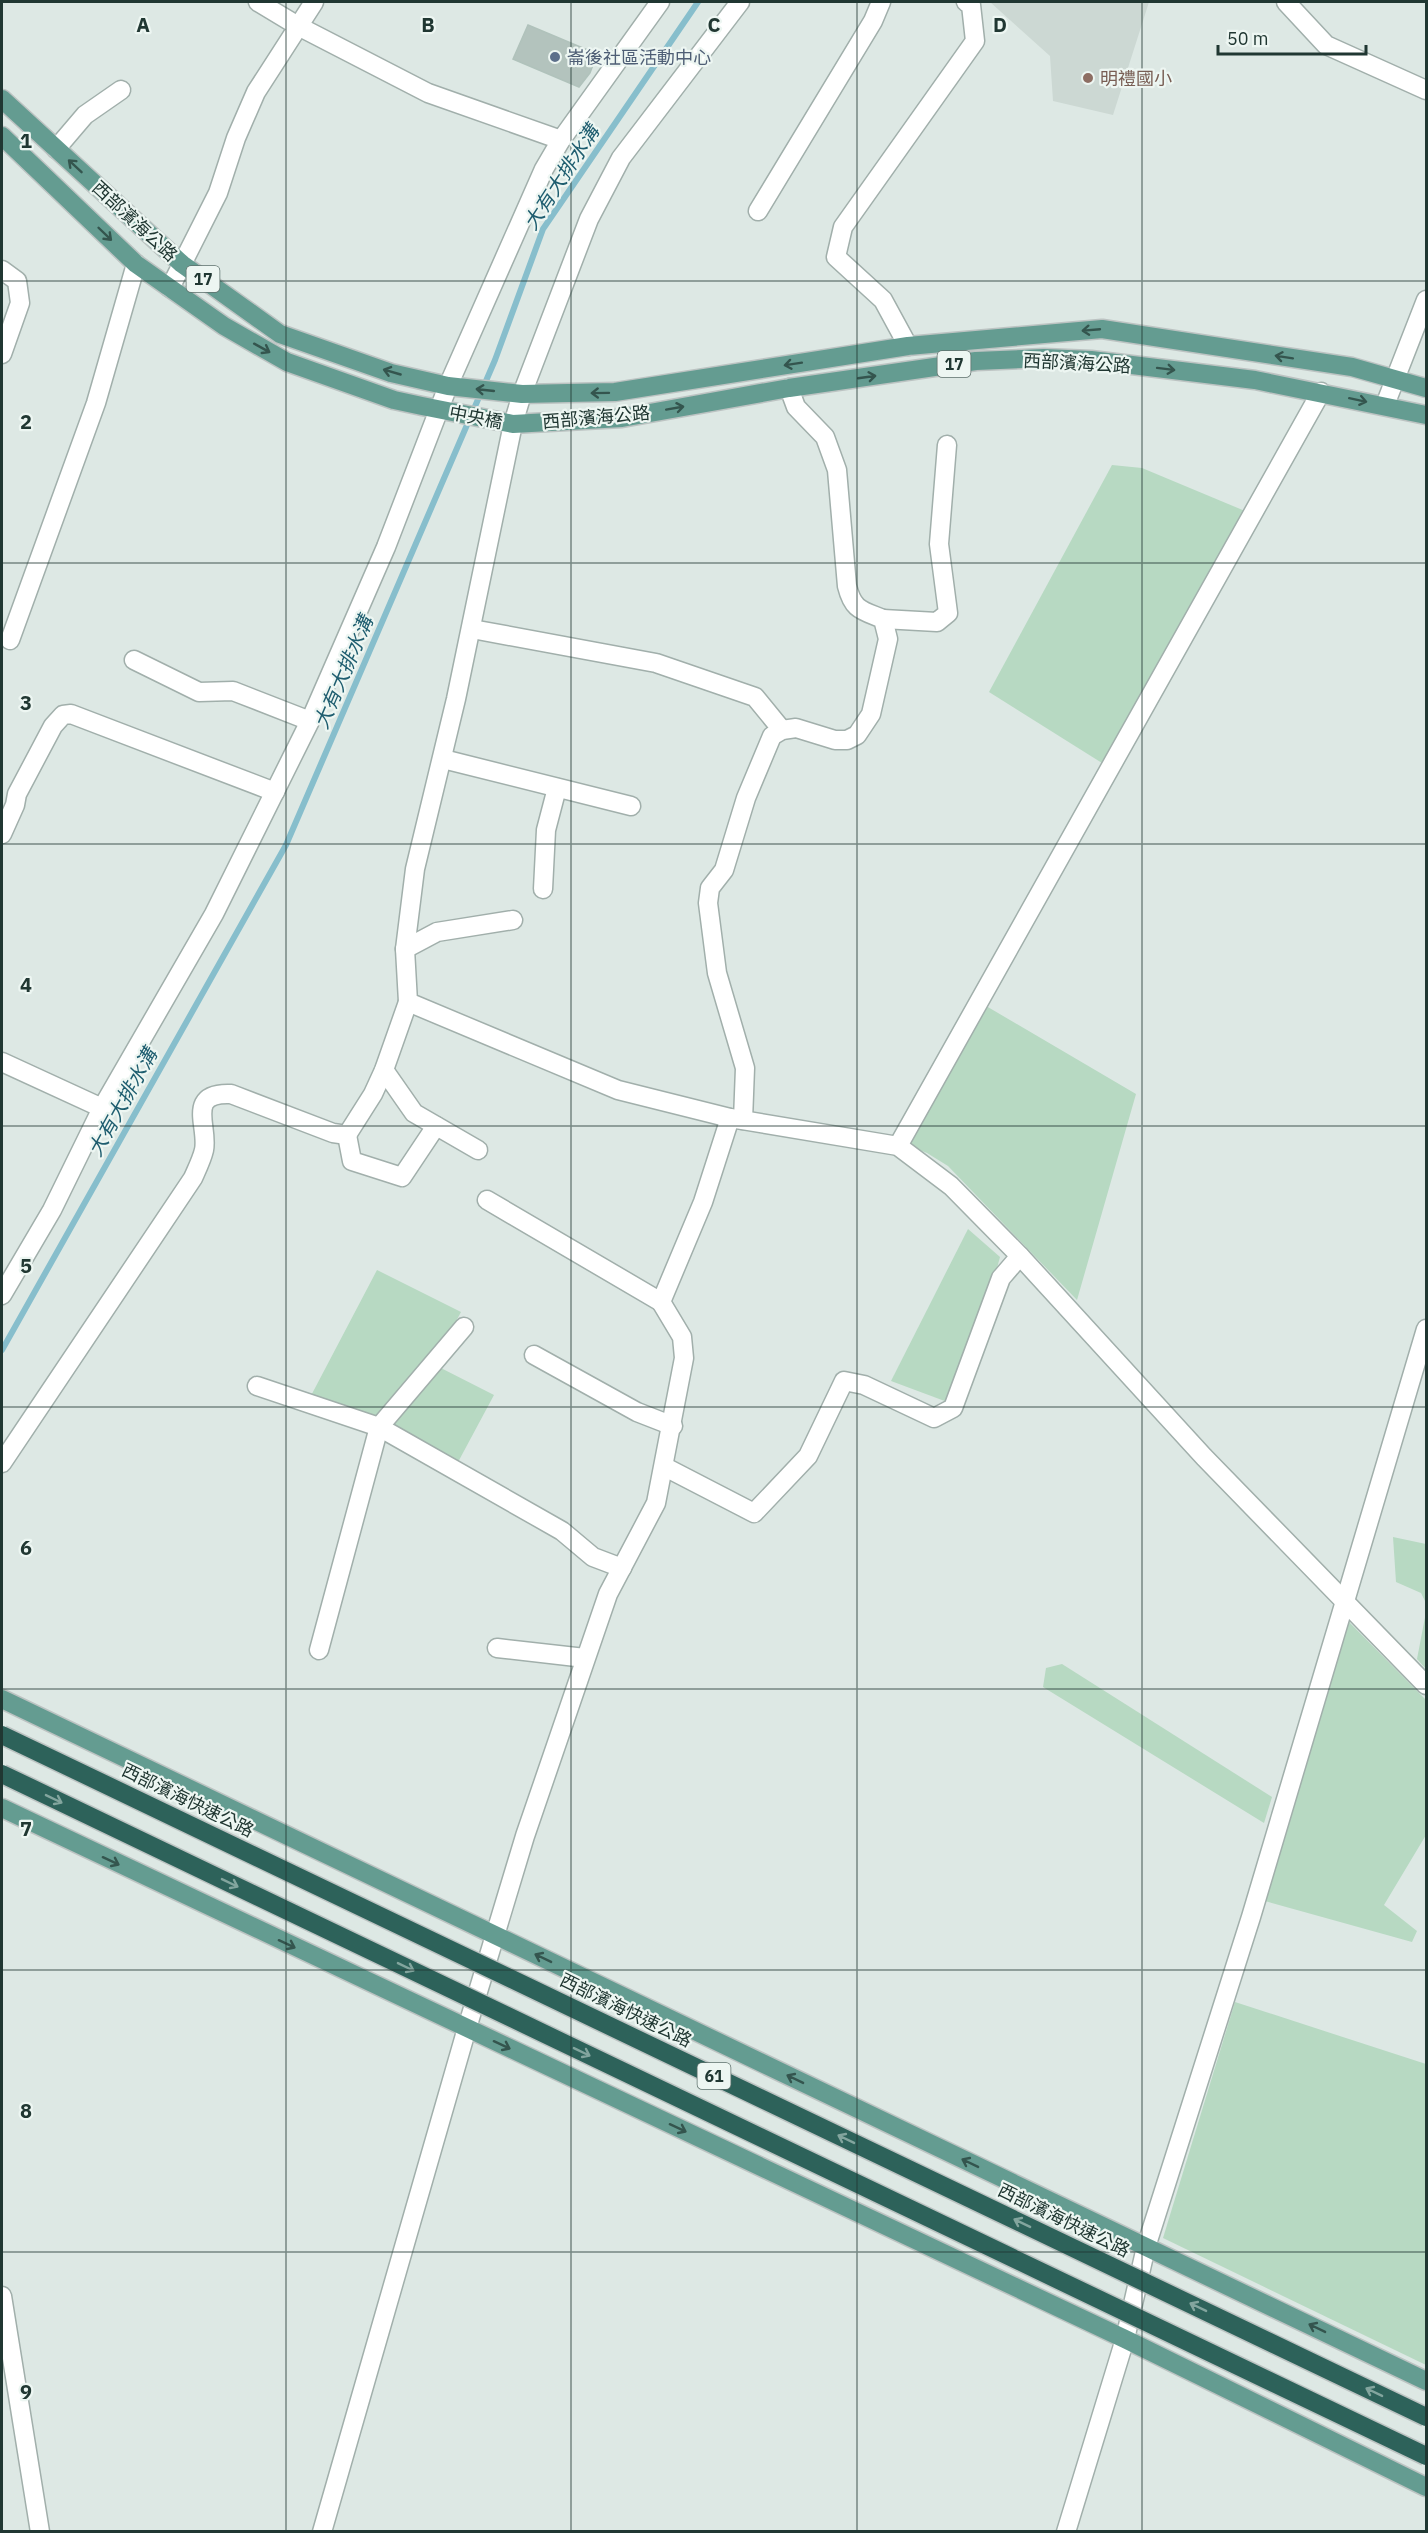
<svg xmlns="http://www.w3.org/2000/svg" width="1428" height="2533" viewBox="0 0 1428 2533" font-family="'IBM Plex Sans','Noto Sans TC',sans-serif">
<style>
.built{fill:#ccd8d3}
.green{fill:#b7d9c2}
.lines{fill:none;stroke-linecap:round;stroke-linejoin:round}
.stream{stroke:#87becc;stroke-width:6}
.building{fill:#b3c3bd;stroke:#b0c2bb;stroke-width:1.5}
.minor-casing{stroke:#a1afab;stroke-width:21}
.major-casing{stroke:#bcc3c2;stroke-width:21}
.minor{stroke:#fff;stroke-width:18}
.major{stroke:#649c91;stroke-width:18}
.highway-bridge-casing{stroke:#bcc3c2;stroke-width:21;stroke-linecap:butt}
.highway-bridge{stroke:#2d625a;stroke-width:18}
.oneway{stroke:#34554e}
.oneway2{stroke:#83a59e}
.grid{fill:none;stroke:#203732;stroke-width:1.5;stroke-opacity:0.55}
.service-dot{fill:#5c6f8a;stroke:#edf6f2;stroke-width:2}
.education-dot{fill:#8d6e63;stroke:#edf6f2;stroke-width:2}
.labels{text-anchor:middle;dominant-baseline:central;stroke-width:4.5;stroke-linejoin:round;paint-order:stroke}
.shield{fill:#edf6f2;stroke:#5e706c;stroke-width:1.5}
.shield-label{font-size:16px;font-weight:bold;fill:#203732}
.service-label{font-size:18px;fill:#4e5e75;stroke:#edf6f2;text-anchor:start}
.education-label{font-size:18px;fill:#785e54;stroke:#edf6f2;text-anchor:start}
.street-label{font-size:18px;fill:#203732;stroke:#edf6f2}
.water-label{font-size:20px;font-style:italic;fill:#1e5d6f;stroke:#edf6f2}
.grid-label{font-size:20px;text-anchor:middle;font-weight:bold;fill:#203732;stroke:#edf6f2;stroke-width:4.5;stroke-linejoin:round;paint-order:stroke}
</style>
<rect width="100%" height="100%" fill="#dde8e4"/>
<path class="built" d="M990,2h159l-36,113 -60,-14 -3,-45z"/>
<g class="green">
<path d="M1112,465l30,3 103,43 -143,252 -113,-71z"/>
<path d="M981,1003l155,91 -59,206 -129,-134 -21,-13 -20,-8z"/>
<path d="M968,1229l32,28 -33,122 -17,24 -59,-22z"/>
<path d="M377,1270l84,42 -28,52 61,31 -37,69 -153,-55z"/>
<path d="M1393,1537l33,7v59l-5,-10 -25,-11z"/>
<path d="M1426,1612v57l-9,-10z"/>
<path d="M1349,1622l77,78v135l-42,70 33,26 -5,11 -147,-41z"/>
<path d="M1062,1664l210,133 -8,26 -221,-136 3,-19z"/>
<path d="M1235,2002l191,62v301l-263,-127z"/>
</g>
<g class="lines">
<path class="stream" d="M2,1350l284,-505 209,-485 48,-131 155,-227"/>
</g>
<path class="building" d="M528,25l69,29 -7,19 -11,14 -66,-28z"/>
<g class="lines">
<g class="minor-casing">
<g id="minor">
<path d="M258,2l40,24 130,67 133,47"/>
<path d="M740,2l-119,156 -32,61 -67,175 -9,30 -57,275 -41,170 -10,80 3,53 210,88 112,28 168,28 53,40 69,70 184,201 222,228"/>
<path d="M1286,2l40,43 100,45"/>
<path d="M56,149l29,-34 36,-25"/>
<path d="M758,211l115,-190 8,-19"/>
<path d="M2,270l15,11 3,22 -18,51"/>
<path d="M170,288l48,-95 18,-55 20,-46 58,-90"/>
<path d="M908,346l-25,-46 -47,-43 7,-30 132,-186 -4,-36 -5,-3"/>
<path d="M1385,405l41,-105"/>
<path d="M883,619l54,3 11,-9 -9,-69 8,-99"/>
<path d="M472,629l184,34 99,34 27,33"/>
<path d="M10,640l86,-237 40,-139"/>
<path d="M134,660l65,32 34,-1 77,30"/>
<path d="M443,759l188,47"/>
<path d="M2,834l13,-29 2,-11 36,-68 10,-11 8,-1 204,78"/>
<path d="M543,889l3,-59 11,-42"/>
<path d="M405,949l32,-17 76,-12"/>
<path d="M2,1062l100,46"/>
<path d="M384,1070l30,43 64,37"/>
<path d="M743,1120l2,-52 -28,-95 -9,-70 2,-15 14,-18 22,-72 26,-62 10,-6 14,-2 39,12h12l10,-5 14,-21 17,-75 -5,-20c-22,-9 -30,-9 -36,-33l-10,-116 -12,-33 -29,-30 -7,-19"/>
<path d="M347,1135l5,26 50,16 34,-51"/>
<path d="M898,1146l423,-754"/>
<path d="M487,1200l174,102"/>
<path d="M2,1295l50,-85 50,-102 112,-194 96,-193 76,-174 62,-161 96,-217 17,-29 99,-138"/>
<path d="M534,1355l103,57 36,14"/>
<path d="M257,1386l122,41 183,104 31,26 29,11"/>
<path d="M2,1463l191,-285c4,-9 9,-19 11,-28 5,-23 -19,-58 27,-56l102,39 14,2 26,-41 11,-24 24,-68"/>
<path d="M665,1467l89,46 54,-57 36,-75 20,4 70,33 19,-10 48,-130 19,-22"/>
<path d="M497,1648l88,10"/>
<path d="M319,1650l60,-223 85,-100"/>
<path d="M2,2296l38,236"/>
<path d="M322,2532l145,-504 58,-192 83,-242 48,-91 28,-145 -2,-21 -21,-35 42,-100 27,-84"/>
<path d="M1066,2532l59,-193 21,-92 105,-330 175,-588"/>
</g>
</g>
<g class="major-casing">
<g id="major">
<path d="M2,99l180,165 98,70 111,39 57,13 74,8 93,-2 293,-46 194,-17 250,38 74,21"/>
<path d="M2,136l134,128 88,62 63,36 107,38 28,6 91,18 109,-6 167,-30 187,-27 68,-3 47,2 164,20 171,35"/>
<path d="M2,1699l1424,682"/>
<path d="M2,1808l1123,531 301,148"/>
</g>
</g>
<use href="#minor" class="minor"/>
<use href="#major" class="major"/>
<g class="highway-bridge-casing">
<g id="highway-bridge">
<path d="M2,1735l1424,682"/>
<path d="M2,1774l1424,682"/>
</g>
</g>
<use href="#highway-bridge" class="highway-bridge"/>
</g>
<defs><path id="oneway-shaft" d="M-6 0H5M1.5-3L5.5 0L1.5 3" fill="none" stroke-width="1.6" stroke-linecap="round" stroke-linejoin="round" transform="scale(1.5)"/></defs>
<g class="oneway">
<use href="#oneway-shaft" transform="translate(75 166) rotate(-137)"/>
<use href="#oneway-shaft" transform="translate(105 234) rotate(44)"/>
<use href="#oneway-shaft" transform="translate(1091 330) rotate(175)"/>
<use href="#oneway-shaft" transform="translate(262 348) rotate(29)"/>
<use href="#oneway-shaft" transform="translate(1284 357) rotate(-171)"/>
<use href="#oneway-shaft" transform="translate(793 364) rotate(171)"/>
<use href="#oneway-shaft" transform="translate(1166 369) rotate(7)"/>
<use href="#oneway-shaft" transform="translate(392 372) rotate(-164)"/>
<use href="#oneway-shaft" transform="translate(867 377) rotate(-8)"/>
<use href="#oneway-shaft" transform="translate(485 390) rotate(-174)"/>
<use href="#oneway-shaft" transform="translate(600 393) rotate(179)"/>
<use href="#oneway-shaft" transform="translate(1358 400) rotate(12)"/>
<use href="#oneway-shaft" transform="translate(675 408) rotate(-10)"/>
<use href="#oneway-shaft" transform="translate(111 1861) rotate(25)"/>
<use href="#oneway-shaft" transform="translate(287 1944) rotate(25)"/>
<use href="#oneway-shaft" transform="translate(543 1958) rotate(-154)"/>
<use href="#oneway-shaft" transform="translate(502 2045) rotate(25)"/>
<use href="#oneway-shaft" transform="translate(795 2079) rotate(-154)"/>
<use href="#oneway-shaft" transform="translate(678 2128) rotate(25)"/>
<use href="#oneway-shaft" transform="translate(970 2163) rotate(-154)"/>
<use href="#oneway-shaft" transform="translate(1317 2328) rotate(-154)"/>
</g>
<g class="oneway2">
<use href="#oneway-shaft" transform="translate(54 1799) rotate(26)"/>
<use href="#oneway-shaft" transform="translate(230 1883) rotate(26)"/>
<use href="#oneway-shaft" transform="translate(406 1967) rotate(26)"/>
<use href="#oneway-shaft" transform="translate(582 2052) rotate(26)"/>
<use href="#oneway-shaft" transform="translate(846 2139) rotate(-154)"/>
<use href="#oneway-shaft" transform="translate(1022 2223) rotate(-154)"/>
<use href="#oneway-shaft" transform="translate(1198 2307) rotate(-154)"/>
<use href="#oneway-shaft" transform="translate(1374 2392) rotate(-154)"/>
</g>
<path class="grid" d="M286,2v2530M571,2v2530M857,2v2530M1142,2v2530M2,281h1424M2,563h1424M2,844h1424M2,1126h1424M2,1407h1424M2,1689h1424M2,1970h1424M2,2252h1424"/>
<circle class="service-dot" cx="555" cy="57" r="6"/>
<circle class="education-dot" cx="1088" cy="78" r="6"/>
<g class="labels">
<g class="shield">
<rect x="186.5" y="266" width="33" height="26" rx="4.5"/>
<rect x="937.5" y="351" width="33" height="26" rx="4.5"/>
<rect x="697.5" y="2063" width="33" height="26" rx="4.5"/>
</g>
<g class="shield-label">
<text x="203" y="279">17</text>
<text x="954" y="364">17</text>
<text x="714" y="2076">61</text>
</g>
<g class="service-label">
<text x="567" y="57">崙後社區活動中心</text>
</g>
<g class="education-label">
<text x="1100" y="78">明禮國小</text>
</g>
<g class="street-label">
<text transform="translate(135 221) rotate(43)">西部濱海公路</text>
<text transform="translate(1077 363) rotate(3)">西部濱海公路</text>
<text transform="translate(476 417) rotate(11)">中央橋</text>
<text transform="translate(596 417) rotate(-5)">西部濱海公路</text>
<text transform="translate(188 1800) rotate(26)">西部濱海快速公路</text>
<text transform="translate(626 2010) rotate(26)">西部濱海快速公路</text>
<text transform="translate(1064 2220) rotate(26)">西部濱海快速公路</text>
</g>
<g class="water-label">
<text transform="translate(561 177) rotate(-57)">大有大排水溝</text>
<text transform="translate(343 672) rotate(-67)">大有大排水溝</text>
<text transform="translate(122 1102) rotate(-61)">大有大排水溝</text>
</g>
</g>
<g class="grid-label">
<text x="143" y="32">A</text>
<text x="428" y="32">B</text>
<text x="714" y="32">C</text>
<text x="1000" y="32">D</text>
<text x="26" y="148">1</text>
<text x="26" y="429">2</text>
<text x="26" y="710">3</text>
<text x="26" y="992">4</text>
<text x="26" y="1273">5</text>
<text x="26" y="1555">6</text>
<text x="26" y="1836">7</text>
<text x="26" y="2118">8</text>
<text x="26" y="2399">9</text>
</g>
<rect width="1428" height="2533" fill="none" stroke="#203732" stroke-width="6"/>
<path d="M1218 45v9h148v-9" fill="none" stroke="#203732" stroke-width="3"/>
<text x="1227" y="45" font-size="18" fill="#203732" stroke="#edf6f2" stroke-width="4.5" paint-order="stroke">50 m</text>
</svg>
